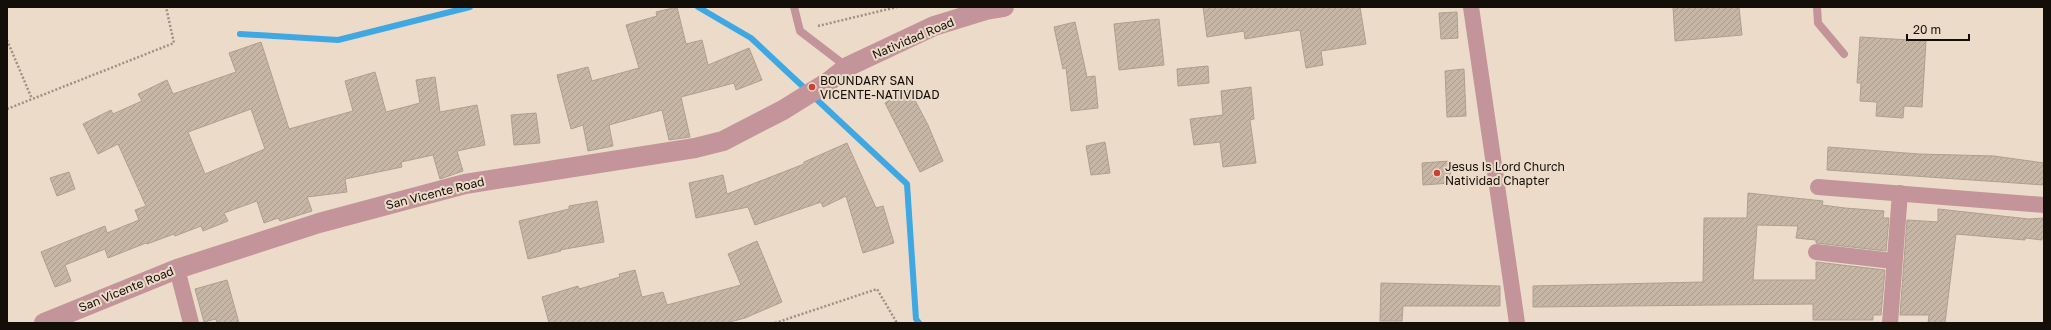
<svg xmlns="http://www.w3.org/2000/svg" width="2051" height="330" viewBox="0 0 2051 330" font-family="'Golos Text',sans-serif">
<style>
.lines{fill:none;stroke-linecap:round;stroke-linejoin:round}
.stream{stroke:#3fa8e2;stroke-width:6}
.building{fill:url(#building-hatch);stroke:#af9f8f;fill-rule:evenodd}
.path{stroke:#9d9183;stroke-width:2.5;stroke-dasharray:2 2;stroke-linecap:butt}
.service{stroke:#c39499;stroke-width:8}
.minor{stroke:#c39499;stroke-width:16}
.tertiary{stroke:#c39499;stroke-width:20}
.poi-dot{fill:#ce4032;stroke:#ecdbc9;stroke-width:1.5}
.labels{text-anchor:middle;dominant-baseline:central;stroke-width:4;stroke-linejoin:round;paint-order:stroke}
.street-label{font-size:12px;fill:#130e08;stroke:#ecdbc9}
.poi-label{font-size:12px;fill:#130e08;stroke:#ecdbc9;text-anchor:start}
</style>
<defs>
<pattern id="building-hatch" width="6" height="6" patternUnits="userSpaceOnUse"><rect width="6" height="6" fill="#c6b6a5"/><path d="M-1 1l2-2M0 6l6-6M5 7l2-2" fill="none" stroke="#a99b8d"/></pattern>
</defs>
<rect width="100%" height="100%" fill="#ecdbc9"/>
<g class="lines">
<g class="stream">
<path d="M698,7l53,31 156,146 9,135 3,4"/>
<path d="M240,34l98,6 132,-33"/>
</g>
</g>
<g class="building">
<path d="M677,7l9,37 16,-4 6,25 41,-17 13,32 -26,10 -2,-7 -53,14 9,40 -21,3 -7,-30 -53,15 4,21 -25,5 -5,-26 -12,4 -14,-54 31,-8 4,14 47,-13 -13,-43 31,-9 -1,-4z"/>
<path d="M1203,7h157l6,37 -45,7 2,14 -17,3 -6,-38 -55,9 -1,-8 -37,6z"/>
<path d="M1673,7h66l3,28 -67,6z"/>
<path d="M1457,12l1,26 -17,1 -2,-26z"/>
<path d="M1159,19l5,46 -45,5 -5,-46z"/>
<path d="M1075,22l12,55 8,-1 3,32 -27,3 -5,-43 -3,1 -9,-42z"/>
<path d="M1860,37l66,4 -4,66 -18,-1 -1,12 -27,-2 1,-14 -17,-1 1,-18h-4z"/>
<path d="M261,42l28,87 64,-18 -8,-30 30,-9 11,40 34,-9 -4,-23 19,-3 5,35 37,-7 8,40 -28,6 6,20 -23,8 -7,-24 -32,7 1,5 -57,12 2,13 -40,5 5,14 -32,10 -2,-3 -14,5 -7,-22 -33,12 4,8 -25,10 -2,-5 -26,10 -1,-2 -27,10 -1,-1 -38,15 -3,-9 -40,16 6,16 -16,6 -14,-35 64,-26 2,7 32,-13 -4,-10 11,-4 -28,-62 -20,10 -15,-30 28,-14 2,4 29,-13 -4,-7 29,-14 6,14 63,-22 -7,-19zM251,109l14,40 -60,25 -17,-42z"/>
<path d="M1208,66l1,17 -31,3 -1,-17z"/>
<path d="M1464,69l2,47 -19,1 -2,-46z"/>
<path d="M1251,87l3,32 -4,1 6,43 -33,4 -3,-25 -26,3 -4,-26 33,-4 -2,-24z"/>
<path d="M909,89l19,36 15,36 -23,11 -35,-69z"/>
<path d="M536,113l4,30 -26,2 -3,-30z"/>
<path d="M1105,142l5,31 -19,2 -5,-29z"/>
<path d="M847,143l29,65 7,-2 11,37 -31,10 -17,-57 -23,11 -2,-5 -66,23 -7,-18 -52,11 -7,-35 34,-8 4,19 77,-30v-2z"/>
<path d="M1828,147l91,7 75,2 50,7v22l-217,-15z"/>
<path d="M1450,161l1,22 -28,2 -1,-22z"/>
<path d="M69,172l6,17 -18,7 -7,-18z"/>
<path d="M1748,193l75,8 -1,4 23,3 39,3 -1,7h6l-3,33 -70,-8v-3l-20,-2 2,-12 -41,-1 -4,55h63v-18l69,8 -4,45h-8v5h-60v-16l-280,3v-21l170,-4 1,-64h43z"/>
<path d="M597,201l7,41 -44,8 1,1 -33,8 -9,-38 50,-12v-3z"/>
<path d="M1938,209l91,10 15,-1v19h-2v3l-17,-2v2l-69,-6 -11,89h-17l1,-8h-29l7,-95 31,2z"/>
<path d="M757,241l25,61 -37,16 -19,5h-177l-7,-26 36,-11 1,3 41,-12 -1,-3 16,-4 7,27 21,-5 4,13 74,-20 -13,-31z"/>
<path d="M227,280l12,43h-22l-1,-4 -12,3 -9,-33z"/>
<path d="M1381,283l119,3v20h-97l-1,15h-22z"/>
</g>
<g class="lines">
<g class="path">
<path d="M818,26l79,-19"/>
<path d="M7,40l25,59"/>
<path d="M7,109l167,-66 -8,-36"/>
<path d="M775,323l102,-34 20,34"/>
</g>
<g class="service">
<path d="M794,7l6,24 47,36"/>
<path d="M1817,7l1,16 26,31"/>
</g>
<g class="minor">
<path d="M1471,7l46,316"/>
<path d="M1818,187l226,18"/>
<path d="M1816,252l77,9"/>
<path d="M177,269l14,54"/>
<path d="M1890,323l10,-130"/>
</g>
<path class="tertiary" d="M44,323l133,-54 142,-46 146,-39 230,-36 28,-7 60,-31 45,-28 19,-15 87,-41 52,-16 18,-3"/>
</g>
<g class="poi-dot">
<circle cx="812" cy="87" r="4"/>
<circle cx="1437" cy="173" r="4"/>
</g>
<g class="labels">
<g class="street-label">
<text transform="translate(913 38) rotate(-23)">Natividad Road</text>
<text transform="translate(435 193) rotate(-14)">San Vicente Road</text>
<text transform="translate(126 289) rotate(-22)">San Vicente Road</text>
</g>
<g class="poi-label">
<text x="820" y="80">BOUNDARY SAN<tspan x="820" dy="14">VICENTE-NATIVIDAD</tspan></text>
<text x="1445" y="166">Jesus Is Lord Church<tspan x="1445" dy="14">Natividad Chapter</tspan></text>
</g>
</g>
<rect width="2051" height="330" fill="none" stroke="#130e08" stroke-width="16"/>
<path d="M1907 34v6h62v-6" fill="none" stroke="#130e08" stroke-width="2"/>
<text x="1913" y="34" font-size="12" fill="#130e08" stroke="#ecdbc9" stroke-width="3" paint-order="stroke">20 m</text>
</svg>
